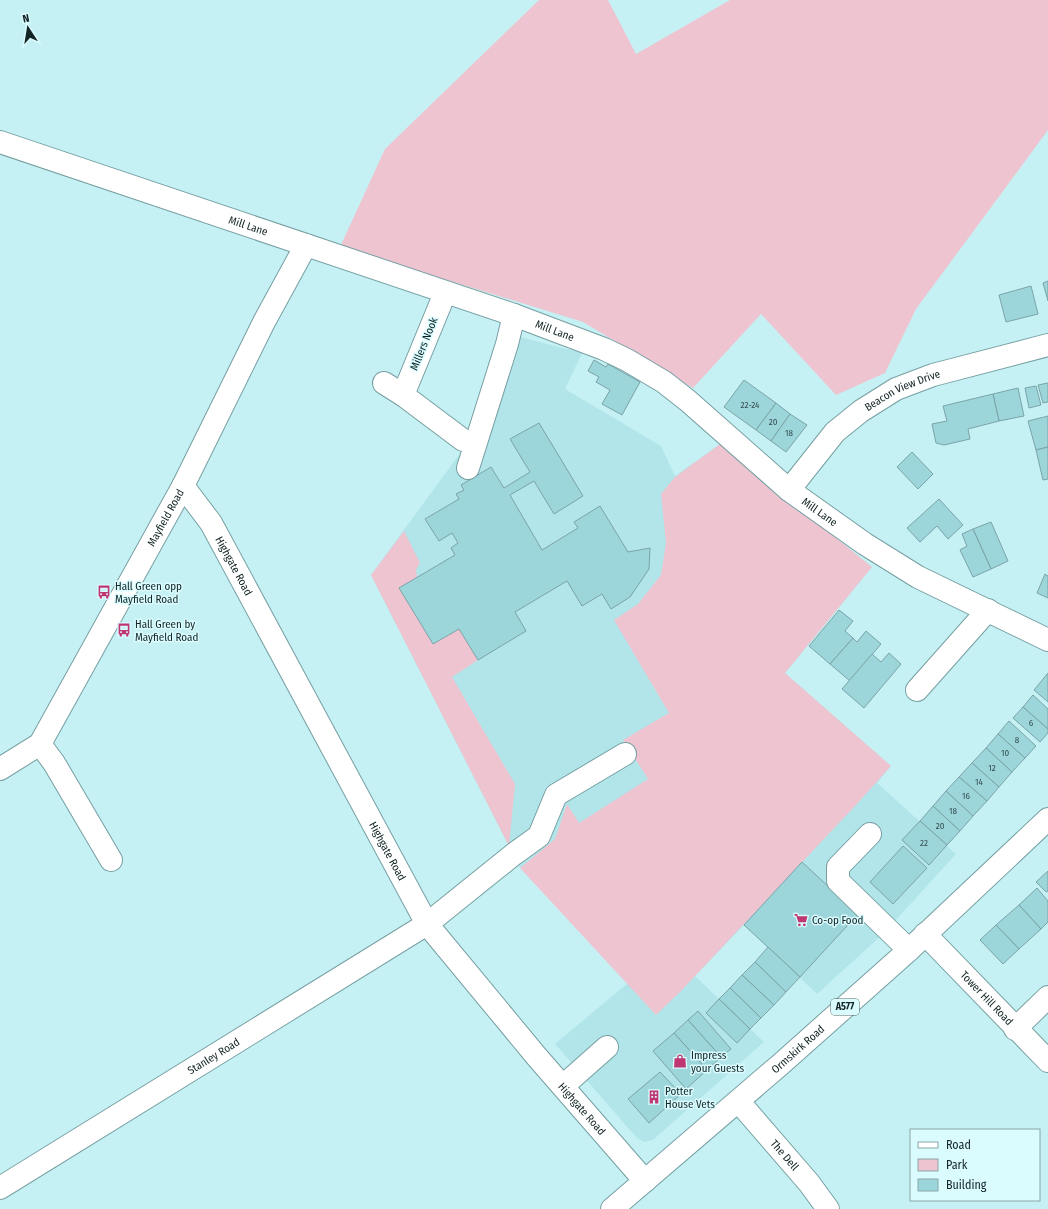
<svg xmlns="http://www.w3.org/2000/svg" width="1048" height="1209" viewBox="0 0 1048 1209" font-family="'Fira Sans Condensed',sans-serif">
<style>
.built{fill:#b1e5e9}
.green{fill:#eec4d0}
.building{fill:#9cd5da;stroke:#7ba4a7}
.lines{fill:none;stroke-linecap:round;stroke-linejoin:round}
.minor-casing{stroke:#769fa2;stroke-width:24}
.major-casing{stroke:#769fa2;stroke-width:24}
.minor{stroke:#fff;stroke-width:22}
.major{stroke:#fff;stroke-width:22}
.labels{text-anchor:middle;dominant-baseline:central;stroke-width:3;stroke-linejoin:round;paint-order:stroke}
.number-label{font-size:9px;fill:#355052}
.shield{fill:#dafcff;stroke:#4f6566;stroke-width:1}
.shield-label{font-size:10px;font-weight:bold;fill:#132425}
.street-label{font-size:11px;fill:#132425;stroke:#dafcff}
.poi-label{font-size:11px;fill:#132425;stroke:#dafcff;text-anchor:start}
</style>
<rect width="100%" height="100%" fill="#c6f1f4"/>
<path class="built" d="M520,337l62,16 -17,36 96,57 14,30 45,-32 152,123 -87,106 106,93 -14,17 79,71 -73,80 -66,60 -73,-69 -49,51 69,66 -111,98 -9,2 -7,-4 -82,-94 73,-61 -108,-115 -149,-293 98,-134z"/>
<g class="green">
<path d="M539,0h69l28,54 94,-54h318v130l-132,179 -31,64 -49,22 -75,-81 -68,74 -110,-66 -243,-75 45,-98z"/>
<path d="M720,444l152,123 -87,106 106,93 -36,40 -175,186 -24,23 -136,-147 35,-29 12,-35 12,19 69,-44 -25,-39 46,-27 -55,-93 24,-16 23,-29 5,-32 -5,-49 14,-17z"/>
<path d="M404,531l16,32 -4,7 1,7 -18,11 34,56 26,-15 19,31 -26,17 63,107 -6,62 -138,-271z"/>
</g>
<g class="building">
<path d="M1048,281v20l-5,-18z"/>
<path d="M1031,286l7,28 -32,8 -7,-27z"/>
<path d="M594,360l12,7 2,-3 32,18 -18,33 -20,-11 8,-14 -14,-8 3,-5 -11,-6z"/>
<path d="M744,380l32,23 -20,27 -32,-23z"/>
<path d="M1048,383v19l-5,1 -5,-18z"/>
<path d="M1036,386l5,19 -12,3 -4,-20z"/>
<path d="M1018,388l6,28 -25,5 -6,-27z"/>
<path d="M993,394l6,27 -31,8 2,10 -26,6 -8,-2 -4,-19 15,-3 -4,-15z"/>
<path d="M776,403l14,11 -19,27 -15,-11z"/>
<path d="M790,414l17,11 -21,27 -15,-11z"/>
<path d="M1048,416v31l-12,3 -8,-29z"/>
<path d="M539,423l44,73 -29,18 -20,-33 -24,14 32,55 36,-22 -4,-6 26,-16 28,46 22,-4 -1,21 -19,28 -19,12 -9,-15 -20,12 -15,-25 -52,31 11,19 -48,29 -19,-31 -26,15 -34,-56 56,-33 -4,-7 7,-5 -6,-10 -13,8 -14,-22 34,-20 -3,-5 8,-4 -3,-5 30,-18 13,21 26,-16 -20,-33z"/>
<path d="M1048,447v32l-5,1 -7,-30z"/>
<path d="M912,452l21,22 -15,15 -21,-22z"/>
<path d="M939,499l24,26 -15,14 -11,-13 -17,16 -13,-14z"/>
<path d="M991,522l17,39 -17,8 -18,-40z"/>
<path d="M973,529l18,40 -18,8 -13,-27 7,-4 -5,-12z"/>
<path d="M1045,574l3,2v22l-11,-5z"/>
<path d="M839,610l14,11 -8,10 8,7 -23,26 -21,-18z"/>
<path d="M866,631l15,13 -31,37 -20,-17 23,-26 4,4z"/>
<path d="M889,653l12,11 -37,44 -22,-19 30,-35 9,8z"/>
<path d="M1048,673v29l-14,-12z"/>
<path d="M1033,695l15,14v20l-25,-22z"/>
<path d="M1023,707l25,22v4l-8,9 -27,-24z"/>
<path d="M1009,721l27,25 -11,12 -27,-24z"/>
<path d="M998,734l27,24 -13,14 -26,-24z"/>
<path d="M986,748l26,24 -13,15 -27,-24z"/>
<path d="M972,763l27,24 -12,14 -28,-24z"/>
<path d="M959,777l28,24 -14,15 -27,-25z"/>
<path d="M946,791l27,25 -13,15 -27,-25z"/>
<path d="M933,806l27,25 -13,14 -27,-24z"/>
<path d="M920,821l27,24 -18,20 -27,-25z"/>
<path d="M903,846l24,22 -34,36 -23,-22z"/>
<path d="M802,862l56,52 -58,63 -56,-52z"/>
<path d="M1048,871v20l-2,1 -10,-10z"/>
<path d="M1037,888l11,13v21l-7,7 -22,-24z"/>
<path d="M1019,905l22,24 -22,20 -23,-24z"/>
<path d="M996,925l23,24 -16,15 -23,-24z"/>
<path d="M768,947l32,30 -14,15 -31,-30z"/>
<path d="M755,962l31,30 -12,13 -32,-30z"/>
<path d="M742,975l32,30 -13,13 -31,-30z"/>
<path d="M730,988l31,30 -11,11 -31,-30z"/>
<path d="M719,999l31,30 -13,14 -31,-30z"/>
<path d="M698,1011l33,38 -10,8 -33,-37z"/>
<path d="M688,1020l33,37 -14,13 -33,-37z"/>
<path d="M674,1033l33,37 -21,19 -33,-38z"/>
<path d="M660,1072l21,22 -32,29 -21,-24z"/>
</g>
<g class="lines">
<g class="minor-casing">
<g id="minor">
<path id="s1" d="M0,142l514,173 90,34 23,11 37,22 23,18 102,90 76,54 53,33 130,63"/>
<path d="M445,293l-42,102 60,45"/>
<path d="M384,383l19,12"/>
<path d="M468,468l39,-124 7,-29"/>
<path id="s2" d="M183,486l28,37 216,401 110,133 108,124"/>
<path id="s3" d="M789,490l46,-58 26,-21 35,-22 37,-14 115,-30"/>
<path d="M917,690l71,-80"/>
<path d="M40,744l14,19 57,97"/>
<path id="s4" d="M0,769l40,-25 143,-258 81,-164 42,-77"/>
<path d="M870,834l-32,33v14l71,69"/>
<path id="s5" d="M925,934l123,127"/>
<path d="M1015,1029l33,-32"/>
<path d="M563,1086l44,-39"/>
<path id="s6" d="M739,1102l70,81 19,26"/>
<path id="s7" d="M0,1188l427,-264 87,-70 25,-18 17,-41 69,-41"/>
</g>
</g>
<g class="major-casing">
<g id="major">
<path id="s8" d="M612,1209l169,-145 128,-114 139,-131"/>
</g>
</g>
<use href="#minor" class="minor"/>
<use href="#major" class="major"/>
</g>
<defs>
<g id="bus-bare" transform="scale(1.08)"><path d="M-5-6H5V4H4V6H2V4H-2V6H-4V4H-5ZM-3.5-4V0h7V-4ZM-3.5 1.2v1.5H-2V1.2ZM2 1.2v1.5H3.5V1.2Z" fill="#c03670" stroke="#dafcff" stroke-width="2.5" paint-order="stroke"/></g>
<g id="supermarket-bare" transform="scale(1.08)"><path d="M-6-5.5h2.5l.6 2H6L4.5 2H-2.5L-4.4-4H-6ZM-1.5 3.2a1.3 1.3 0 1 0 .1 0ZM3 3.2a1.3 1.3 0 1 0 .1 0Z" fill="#c03670" stroke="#dafcff" stroke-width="2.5" paint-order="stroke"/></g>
<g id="shop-bare" transform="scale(1.08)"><path d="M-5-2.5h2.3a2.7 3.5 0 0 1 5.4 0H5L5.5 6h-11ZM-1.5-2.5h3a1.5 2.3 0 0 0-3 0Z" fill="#c03670" stroke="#dafcff" stroke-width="2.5" paint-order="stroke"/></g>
<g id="building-bare" transform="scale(1.08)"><path d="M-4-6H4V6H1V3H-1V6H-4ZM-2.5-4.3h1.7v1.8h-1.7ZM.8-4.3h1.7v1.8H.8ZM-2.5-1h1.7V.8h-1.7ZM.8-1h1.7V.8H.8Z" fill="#c03670" stroke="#dafcff" stroke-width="2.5" paint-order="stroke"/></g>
</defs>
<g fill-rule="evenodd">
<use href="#bus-bare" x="104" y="592"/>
<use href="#bus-bare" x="124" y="630"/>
<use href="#supermarket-bare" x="801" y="920"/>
<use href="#shop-bare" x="680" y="1061"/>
<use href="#building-bare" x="654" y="1097"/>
</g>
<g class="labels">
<g class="number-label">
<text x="750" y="405">22-24</text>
<text x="773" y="422">20</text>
<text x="789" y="433">18</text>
<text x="1031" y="723">6</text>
<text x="1017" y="740">8</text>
<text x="1005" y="753">10</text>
<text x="992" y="768">12</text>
<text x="979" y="782">14</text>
<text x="966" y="796">16</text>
<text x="953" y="811">18</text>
<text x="940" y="826">20</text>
<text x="924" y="843">22</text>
</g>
<rect class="shield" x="831" y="999" width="28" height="16" rx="3"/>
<g class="shield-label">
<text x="845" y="1007">A577</text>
</g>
<g class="street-label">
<text stroke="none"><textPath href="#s1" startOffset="262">Mill Lane</textPath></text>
<text stroke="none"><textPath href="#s1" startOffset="586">Mill Lane</textPath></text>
<text transform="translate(424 344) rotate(-68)">Millers Nook</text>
<text stroke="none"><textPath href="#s3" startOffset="154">Beacon View Drive</textPath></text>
<text stroke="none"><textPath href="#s1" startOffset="910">Mill Lane</textPath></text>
<text stroke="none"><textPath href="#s4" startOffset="306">Mayfield Road</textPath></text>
<text stroke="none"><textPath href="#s2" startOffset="95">Highgate Road</textPath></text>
<text stroke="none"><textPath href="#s2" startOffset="419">Highgate Road</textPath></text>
<text stroke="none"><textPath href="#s5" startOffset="89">Tower Hill Road</textPath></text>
<text stroke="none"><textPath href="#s8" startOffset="245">Ormskirk Road</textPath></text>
<text stroke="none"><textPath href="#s7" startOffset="251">Stanley Road</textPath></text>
<text stroke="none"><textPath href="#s2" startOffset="743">Highgate Road</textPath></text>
<text stroke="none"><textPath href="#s6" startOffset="70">The Dell</textPath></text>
</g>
<g class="poi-label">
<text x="115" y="586">Hall Green opp<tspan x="115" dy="13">Mayfield Road</tspan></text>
<text x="135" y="624">Hall Green by<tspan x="135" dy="13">Mayfield Road</tspan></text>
<text x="812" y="920">Co-op Food</text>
<text x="691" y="1055">Impress<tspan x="691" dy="13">your Guests</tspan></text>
<text x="665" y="1091">Potter<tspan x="665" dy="13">House Vets</tspan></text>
</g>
</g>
<rect x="910" y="1129" width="130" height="72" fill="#dafcff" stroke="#8aa6a8"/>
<rect x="918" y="1142" width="20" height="6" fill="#ffffff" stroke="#8aa6a8"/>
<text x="946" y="1149" font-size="12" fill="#132425">Road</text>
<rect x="918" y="1159" width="20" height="12" fill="#eec4d0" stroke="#8aa6a8"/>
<text x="946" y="1169" font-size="12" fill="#132425">Park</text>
<rect x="918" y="1179" width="20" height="12" fill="#9cd5da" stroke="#8aa6a8"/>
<text x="946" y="1189" font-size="12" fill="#132425">Building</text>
<g transform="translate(28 28) rotate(348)" stroke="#dafcff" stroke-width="3" paint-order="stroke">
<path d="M0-3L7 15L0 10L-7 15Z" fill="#132425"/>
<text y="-6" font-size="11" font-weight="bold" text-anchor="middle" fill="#132425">N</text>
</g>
</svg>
